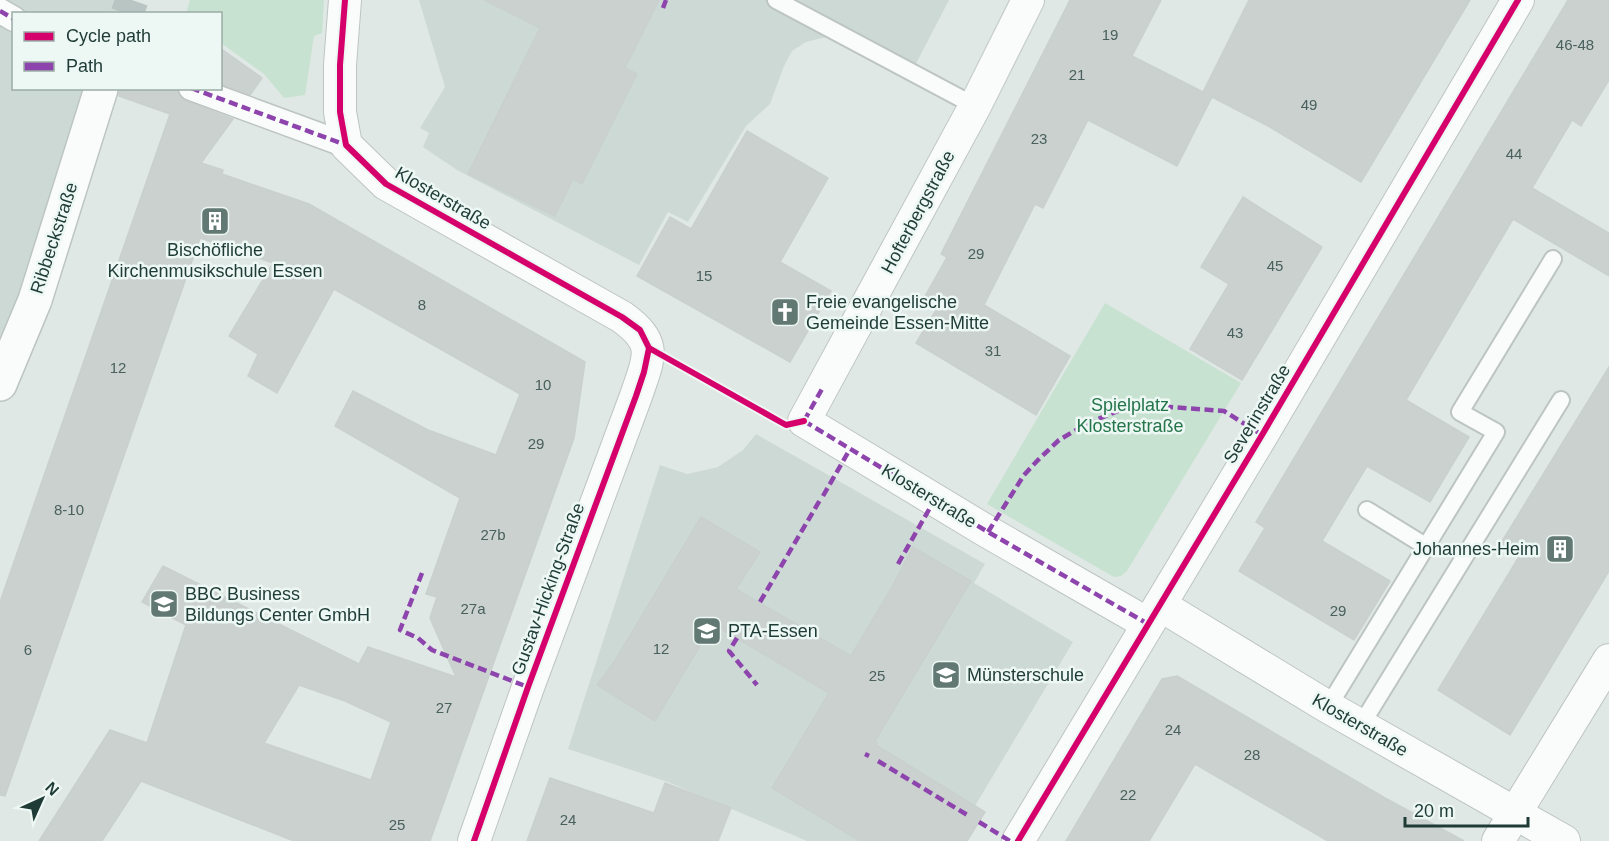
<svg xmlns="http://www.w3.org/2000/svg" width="1609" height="841" viewBox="0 0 1609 841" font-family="Arial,sans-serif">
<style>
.built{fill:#cdd9d5}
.green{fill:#c8e2d2}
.building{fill:#cad1cf;stroke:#c9d0ce;stroke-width:1.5;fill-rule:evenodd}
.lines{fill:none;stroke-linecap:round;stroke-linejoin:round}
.tertiary-tunnel{stroke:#b9c5c2;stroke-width:33;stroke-dasharray:33 16;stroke-linecap:butt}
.service-casing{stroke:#bdc5c2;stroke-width:20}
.pedestrian-casing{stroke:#bdc5c2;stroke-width:27}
.minor-casing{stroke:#bdc5c2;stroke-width:34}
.tertiary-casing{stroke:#bdc5c2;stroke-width:36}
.service{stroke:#fafcfb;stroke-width:16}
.pedestrian{stroke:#fafcfb;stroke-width:24}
.minor{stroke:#fafcfb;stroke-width:32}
.tertiary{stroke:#fafcfb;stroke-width:33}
.quiet{stroke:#8e44ad;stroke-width:4.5;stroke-dasharray:9 4.5;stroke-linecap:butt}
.cycleway-casing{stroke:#edf7f3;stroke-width:10}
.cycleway{stroke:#d6006c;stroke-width:6}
.labels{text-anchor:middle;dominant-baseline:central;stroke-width:5;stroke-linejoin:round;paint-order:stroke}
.number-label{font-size:15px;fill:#49605c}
.street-label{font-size:18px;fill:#1e3b36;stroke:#edf7f3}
.poi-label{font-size:18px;fill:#1e3b36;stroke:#edf7f3;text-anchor:start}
.park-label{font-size:18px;fill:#25754b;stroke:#edf7f3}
</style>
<rect width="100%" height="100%" fill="#e0e8e5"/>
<g class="built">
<path d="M0,0h130l-4,13 -112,1v74l90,1 -104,289z"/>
<path d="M419,0h530l-42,81 -81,-44 -20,5 -14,9 -8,15 -14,38 -24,22 -58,96 -20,-10 -29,53 -182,-95 -34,-23 6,-14 -9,-5 25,-41z"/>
<path d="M756,434l229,130 -11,19 99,59 -98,164 10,6 -18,29h-160l-139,-59 -100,-33 92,-284 27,9 31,-7 25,-17z"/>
</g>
<g class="green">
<path d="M190,0h134l-2,33 -8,3 -9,59 -21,3 -20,-24 -43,-31 -1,-29 -34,-1z"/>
<path d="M1105,303l136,80 -114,188 -6,5 -7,1 -127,-73z"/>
</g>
<g class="building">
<path d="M484,0h175l-34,68 12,6 -55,110 -9,-5 -18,37 -87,-42 72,-146z"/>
<path d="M1070,0h91l-29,56 71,36 46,-92h221l-109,182 -91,-55 -58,-30 -35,69 -89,-46 -45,88 -8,-4 -51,101 86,51 -34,59 -120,-72 22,-36 -14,-9 23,-41 -6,-3z"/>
<path d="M1568,0h41v80l-28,46 -9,-6 -40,68 77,45v43l-96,-57 -107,181 63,37 -39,65 -63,-36 -45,75 68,40 -36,59 -115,-69 26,-43 -9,-6z"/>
<path d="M220,48l42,30 -12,17 -30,-11z"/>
<path d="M119,88h58l3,9 6,4 47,18 -32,44 22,7 -1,4 87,30 276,158 -11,76 -144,403h-136l-153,-60 -39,60h-63l71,-111 37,13 39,-118 -44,-23 21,-36 196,98 9,-17 88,30 -26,-59 7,-21 -11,-3 34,-96 -125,-72 18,-35 75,39 68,25 24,-61 -186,-105 -57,104 -29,-17 10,-22 -29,-18 44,-73 -73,-25 -195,558 -5,-1v-193l170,-488 -51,-18zM299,685l46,16 46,21 -20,58 -107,-37z"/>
<path d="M747,131l81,47 -48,84 51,29 -41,71 -153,-86 33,-59 21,12z"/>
<path d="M1243,197l79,50 -80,133 -52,-31 39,-65 -28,-17z"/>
<path d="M1609,367v204l-99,164 -72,-45 82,-135 -19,-12z"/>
<path d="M701,517l59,35 -24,37 115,67 41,-69 21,-40 58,34 -96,160 2,2 -1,2 109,67 -18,29h-107l-88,-53 57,-95 -116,-69 -58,97 -58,-36 19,-26z"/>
<path d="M1177,676l208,122 79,43h-136l-133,-77 -46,77h-83l96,-162z"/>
<path d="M550,778l104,35 11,-30 66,25 -13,33h-191z"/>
</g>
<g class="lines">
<path class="tertiary-tunnel" d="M127,14l5,-14"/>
<g class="service-casing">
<g id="service">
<path d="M776,0l199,106"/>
<path d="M1367,510l60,37"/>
<path d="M1328,707l168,-275 -36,-20 93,-153"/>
<path d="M1361,725l200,-325"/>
</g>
</g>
<g class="pedestrian-casing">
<g id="pedestrian">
<path d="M0,11l14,8"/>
<path d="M191,88l155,57"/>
</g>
</g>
<g class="minor-casing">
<g id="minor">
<path d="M345,0l-5,65v47l6,33 40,39 236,133c37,27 27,40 14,79l-108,291 -54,154"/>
<path d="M1028,0l-53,106 -171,315 184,111 160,92"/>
<path d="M1160,605l168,102 236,134"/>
<path d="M1018,841l244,-406 256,-435"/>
<path d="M1498,841l111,-181"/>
</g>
</g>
<g class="tertiary-casing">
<path id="tertiary" d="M0,384l35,-84 66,-211"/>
</g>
<use href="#service" class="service"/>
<use href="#pedestrian" class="pedestrian"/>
<use href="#minor" class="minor"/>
<use href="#tertiary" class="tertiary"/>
<g class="quiet">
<path d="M663,8l3,-8"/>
<path d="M0,11l14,8"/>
<path d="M191,88l155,57"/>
<path d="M804,421l184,111 160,92"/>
<path d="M804,421l18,-32"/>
<path d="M823,496l27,-47"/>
<path d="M988,532l36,-57 14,-15 21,-20 29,-17 35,-14 33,-3 68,5 38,24"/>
<path d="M898,564l37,-65"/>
<path d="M422,573l-22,57 18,8 14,12 96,37"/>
<path d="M760,602l60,-102"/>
<path d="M737,638l-8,13 28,34"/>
<path d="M865,754l4,2"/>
<path d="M878,761l91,55"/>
<path d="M979,822l31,19"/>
</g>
<g class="cycleway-casing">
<g id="cycleway">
<path d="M345,0l-5,65v47l6,33 40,39 236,133 18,13 9,18"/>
<path d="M649,348l137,77 18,-4"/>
<path d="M474,841l54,-154 108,-291 8,-24 5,-24"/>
<path d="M1018,841l244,-406 256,-435"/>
</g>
</g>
<use href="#cycleway" class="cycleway"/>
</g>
<defs>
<g id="building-square" transform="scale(1.5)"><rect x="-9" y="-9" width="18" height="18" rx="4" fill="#627873" stroke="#edf7f3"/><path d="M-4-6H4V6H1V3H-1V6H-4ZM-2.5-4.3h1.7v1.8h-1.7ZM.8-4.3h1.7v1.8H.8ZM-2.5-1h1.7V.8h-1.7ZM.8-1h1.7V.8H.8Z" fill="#fff"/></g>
<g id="church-square" transform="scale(1.5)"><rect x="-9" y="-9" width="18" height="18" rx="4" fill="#627873" stroke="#edf7f3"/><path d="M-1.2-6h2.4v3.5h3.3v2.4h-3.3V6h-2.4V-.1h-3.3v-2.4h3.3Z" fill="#fff"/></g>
<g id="university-square" transform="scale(1.5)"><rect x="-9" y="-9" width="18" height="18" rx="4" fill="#627873" stroke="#edf7f3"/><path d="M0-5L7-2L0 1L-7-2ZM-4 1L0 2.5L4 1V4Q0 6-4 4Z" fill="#fff"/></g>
<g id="school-square" transform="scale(1.5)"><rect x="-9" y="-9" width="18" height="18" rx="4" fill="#627873" stroke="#edf7f3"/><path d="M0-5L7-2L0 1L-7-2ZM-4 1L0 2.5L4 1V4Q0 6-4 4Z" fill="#fff"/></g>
</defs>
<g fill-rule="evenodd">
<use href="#building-square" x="215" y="221"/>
<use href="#church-square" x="785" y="312"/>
<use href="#building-square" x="1560" y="549"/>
<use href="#university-square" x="164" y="604"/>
<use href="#school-square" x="707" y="631"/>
<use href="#school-square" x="946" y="675"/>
</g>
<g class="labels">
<g class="number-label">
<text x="1110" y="34">19</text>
<text x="1575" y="44">46-48</text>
<text x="1077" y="74">21</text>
<text x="1309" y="104">49</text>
<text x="1039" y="138">23</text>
<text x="1514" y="153">44</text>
<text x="976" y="253">29</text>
<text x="1275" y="265">45</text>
<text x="704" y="275">15</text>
<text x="422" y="304">8</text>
<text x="1235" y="332">43</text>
<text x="993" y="350">31</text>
<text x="118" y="367">12</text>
<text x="543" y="384">10</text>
<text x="536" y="443">29</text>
<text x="69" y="509">8-10</text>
<text x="493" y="534">27b</text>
<text x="473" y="608">27a</text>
<text x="1338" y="610">29</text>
<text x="661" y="648">12</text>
<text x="28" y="649">6</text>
<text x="877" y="675">25</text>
<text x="444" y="707">27</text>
<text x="1173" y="729">24</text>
<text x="1252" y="754">28</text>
<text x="1128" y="794">22</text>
<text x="568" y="819">24</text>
<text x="397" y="824">25</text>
</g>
<g class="street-label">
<text transform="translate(443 198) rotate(30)">Klosterstraße</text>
<text transform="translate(918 212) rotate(-62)">Hofterbergstraße</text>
<text transform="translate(54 238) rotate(-72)">Ribbeckstraße</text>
<text transform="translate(1257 414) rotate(-59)">Severinstraße</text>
<text transform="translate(929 496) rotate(31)">Klosterstraße</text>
<text transform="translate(548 589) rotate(-70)">Gustav-Hicking-Straße</text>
<text transform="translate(1360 725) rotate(30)">Klosterstraße</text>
</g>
<g class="poi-label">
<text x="215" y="250" text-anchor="middle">Bischöfliche<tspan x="215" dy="21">Kirchenmusikschule Essen</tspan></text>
<text x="806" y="302">Freie evangelische<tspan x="806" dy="21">Gemeinde Essen-Mitte</tspan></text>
<text x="1539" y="549" text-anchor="end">Johannes-Heim</text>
<text x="185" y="594">BBC Business<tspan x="185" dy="21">Bildungs Center GmbH</tspan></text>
<text x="728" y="631">PTA-Essen</text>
<text x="967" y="675">Münsterschule</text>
</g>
<g class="park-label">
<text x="1130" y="405">Spielplatz<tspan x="1130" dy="21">Klosterstraße</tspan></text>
</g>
</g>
<rect x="12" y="12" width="210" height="78" fill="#edf7f3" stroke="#9aaca7" stroke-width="1.5"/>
<rect x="24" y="32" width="30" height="9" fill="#d6006c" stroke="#9aaca7" stroke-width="1.5"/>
<text x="66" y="42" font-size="18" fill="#1e3b36">Cycle path</text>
<rect x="24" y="62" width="30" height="9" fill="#8e44ad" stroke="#9aaca7" stroke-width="1.5"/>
<text x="66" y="72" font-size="18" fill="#1e3b36">Path</text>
<g transform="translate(42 799) rotate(45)" stroke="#edf7f3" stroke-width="4.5" paint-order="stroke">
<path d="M0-4.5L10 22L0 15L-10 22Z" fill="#1e3b36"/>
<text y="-9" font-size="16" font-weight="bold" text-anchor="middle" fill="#1e3b36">N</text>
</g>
<path d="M1405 817v9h123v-9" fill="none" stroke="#1e3b36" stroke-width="3"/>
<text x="1414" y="817" font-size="18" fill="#1e3b36" stroke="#edf7f3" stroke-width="4.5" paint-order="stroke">20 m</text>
</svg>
